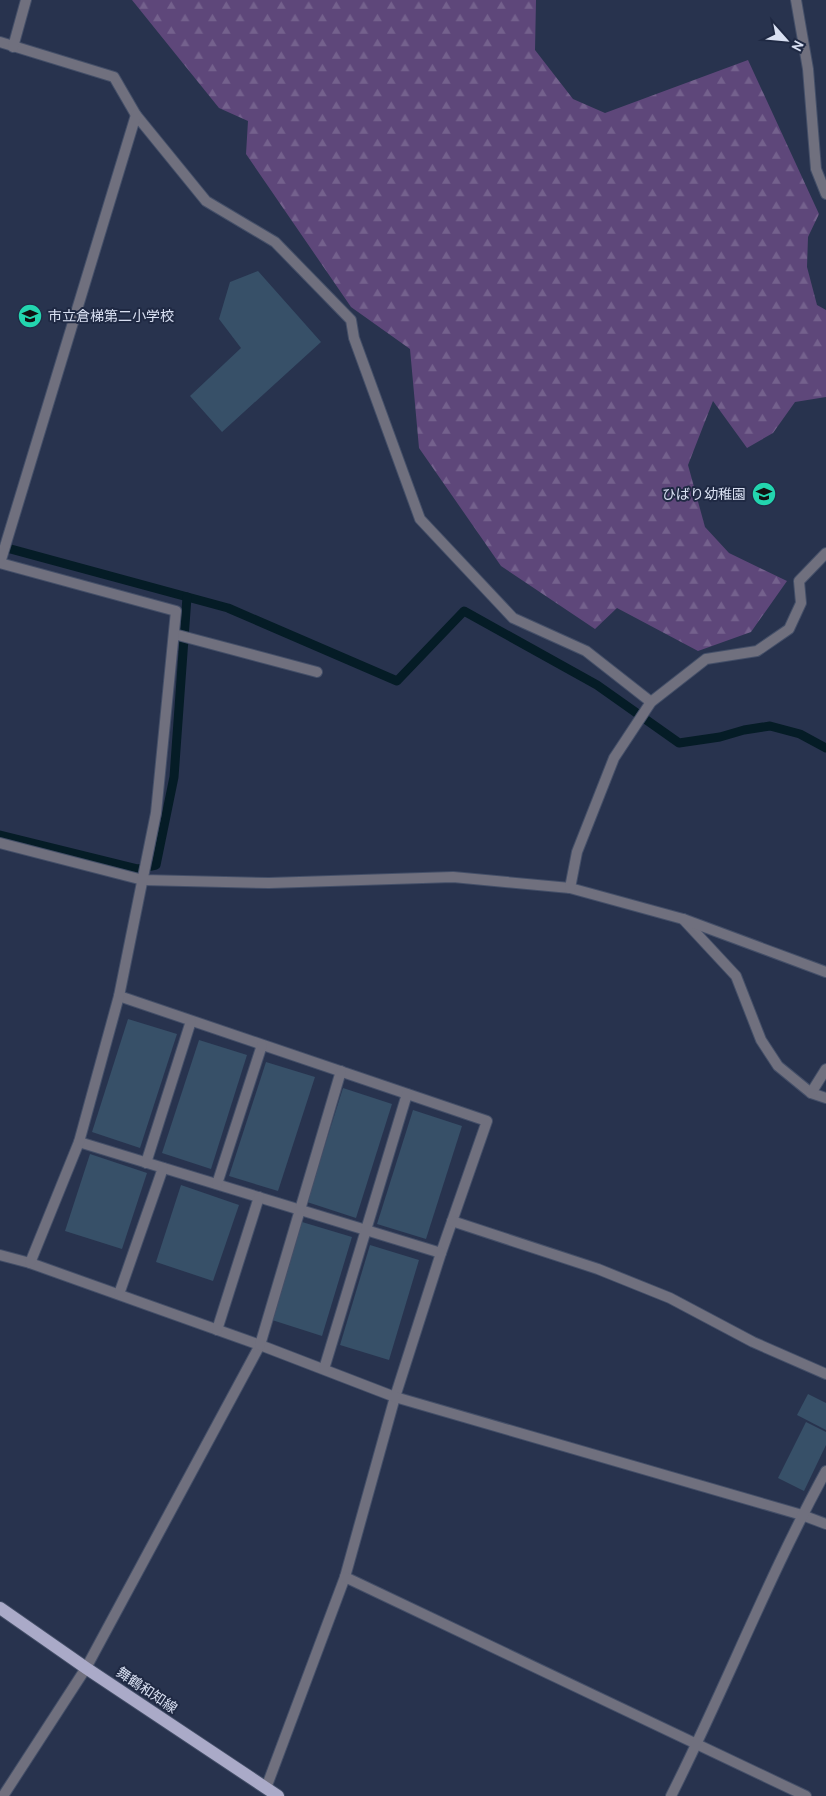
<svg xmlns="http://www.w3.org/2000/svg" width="826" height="1796" viewBox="0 0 826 1796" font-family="Cabin,'Noto Sans JP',sans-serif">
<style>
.forest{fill:url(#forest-firs)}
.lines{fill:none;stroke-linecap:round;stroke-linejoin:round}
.stream{stroke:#051c26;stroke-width:9}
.building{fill:#375068}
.lane-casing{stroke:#444f68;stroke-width:12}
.street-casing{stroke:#444f68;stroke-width:12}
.primary-casing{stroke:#444f68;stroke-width:14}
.lane{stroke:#70707e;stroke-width:10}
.street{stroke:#70707e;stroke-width:10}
.primary{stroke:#aaaac8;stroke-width:12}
.labels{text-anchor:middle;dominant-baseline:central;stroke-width:4;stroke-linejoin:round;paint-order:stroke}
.poi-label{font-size:14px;fill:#d9e0f2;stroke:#1f2943;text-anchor:start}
.street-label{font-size:14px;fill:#d9e0f2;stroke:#1f2943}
</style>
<defs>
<pattern id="forest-firs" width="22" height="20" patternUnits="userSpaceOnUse" patternTransform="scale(1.25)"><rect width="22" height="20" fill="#5e477a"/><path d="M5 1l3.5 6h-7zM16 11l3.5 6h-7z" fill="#74618d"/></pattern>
</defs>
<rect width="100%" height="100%" fill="#28334e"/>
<path class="forest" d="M132,0h404l-1,50 38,49 32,14 143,-53 71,154 -11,23 -1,30 10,38 9,5v87l-31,5 -22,31 -26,15 -34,-47 -25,64 17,62 24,26 58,28 -36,51 -53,19 -81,-43 -22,21 -94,-63 -82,-118 -9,-99 -59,-42 -105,-153 2,-33 -29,-13z"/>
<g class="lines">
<g class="stream">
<path d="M0,546l228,62 169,73 67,-70 133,74 82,58 41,-6 24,-7 26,-4 30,8 26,14"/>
<path d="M0,835l138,34 18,-4 18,-88 13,-180"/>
</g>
</g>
<g class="building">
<path d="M258,271l63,71 -99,90 -32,-36 51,-48 -22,-29 11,-37z"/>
<path d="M128,1019l49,15 -37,114 -48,-16z"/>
<path d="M199,1040l48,15 -36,114 -49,-16z"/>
<path d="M266,1062l49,15 -37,114 -49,-15z"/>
<path d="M343,1088l49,16 -36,114 -49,-16z"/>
<path d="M413,1110l49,16 -36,113 -49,-15z"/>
<path d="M90,1154l57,19 -25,76 -57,-18z"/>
<path d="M181,1185l58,20 -26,76 -57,-19z"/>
<path d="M302,1222l50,15 -30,99 -50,-16z"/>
<path d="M370,1245l49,15 -30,100 -49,-15z"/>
<path d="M808,1394l18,9v27l-29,-15z"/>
<path d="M806,1422l20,10v13l-22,46 -26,-13z"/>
</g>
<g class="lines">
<g class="lane-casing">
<g id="lane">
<path d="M683,919l53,57 25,64 17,26 33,27 15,5"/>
<path d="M811,1093l15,-24"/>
<path d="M86,1668l174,-323"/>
</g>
</g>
<g class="street-casing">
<g id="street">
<path d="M796,0l12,69 8,100 10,25"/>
<path d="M0,42l114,35 22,38 70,86 69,41 76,78 3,18 66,181 93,99 73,33 65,51"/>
<path d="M13,47l13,-47"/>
<path d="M174,634l143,38"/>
<path d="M0,843l143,37 126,3 184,-6 117,11 113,31 143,53"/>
<path d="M570,888l7,-36 37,-94 37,-56 55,-43 51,-8 32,-22 12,-26 -2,-22 27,-28"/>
<path d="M119,996l368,125 -46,132 -46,144 -50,180 -79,211"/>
<path d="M79,1142l362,111"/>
<path d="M146,1163l45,-142"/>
<path d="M217,1184l45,-139"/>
<path d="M452,1221l146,48 72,29 83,44 73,32"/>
<path d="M0,1255l30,8 230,82 135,52 407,118 24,9"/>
<path d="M30,1263l49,-121 40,-146 37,-183 20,-202 -176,-48 136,-448"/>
<path d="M119,1294l44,-126"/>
<path d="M217,1330l42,-133"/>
<path d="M260,1345l81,-274"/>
<path d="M324,1369l83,-275"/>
<path d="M345,1577l461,219"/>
<path d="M3,1796l83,-128"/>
<path d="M671,1796c54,-107 97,-219 155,-325"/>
</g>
</g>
<g class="primary-casing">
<path id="primary" d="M0,1608l86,60 192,128"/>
</g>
<use href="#lane" class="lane"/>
<use href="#street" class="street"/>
<use href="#primary" class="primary"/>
</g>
<defs>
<g id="school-disc" transform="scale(1.25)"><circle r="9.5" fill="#23d5af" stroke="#1f2943"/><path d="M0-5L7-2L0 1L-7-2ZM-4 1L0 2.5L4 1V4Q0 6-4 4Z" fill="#111"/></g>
</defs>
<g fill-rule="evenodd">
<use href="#school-disc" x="30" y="316"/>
<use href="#school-disc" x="764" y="494"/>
</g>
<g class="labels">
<g class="poi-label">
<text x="48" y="316">市立倉梯第二小学校</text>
<text x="746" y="494" text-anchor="end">ひばり幼稚園</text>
</g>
<g class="street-label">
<text transform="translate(147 1690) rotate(34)">舞鶴和知線</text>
</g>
</g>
<g transform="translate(786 40) rotate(117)" stroke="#1f2943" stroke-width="4" paint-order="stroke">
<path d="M0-4L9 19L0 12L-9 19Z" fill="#d9e0f2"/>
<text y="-8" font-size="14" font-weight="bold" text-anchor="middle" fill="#d9e0f2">N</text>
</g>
</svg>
